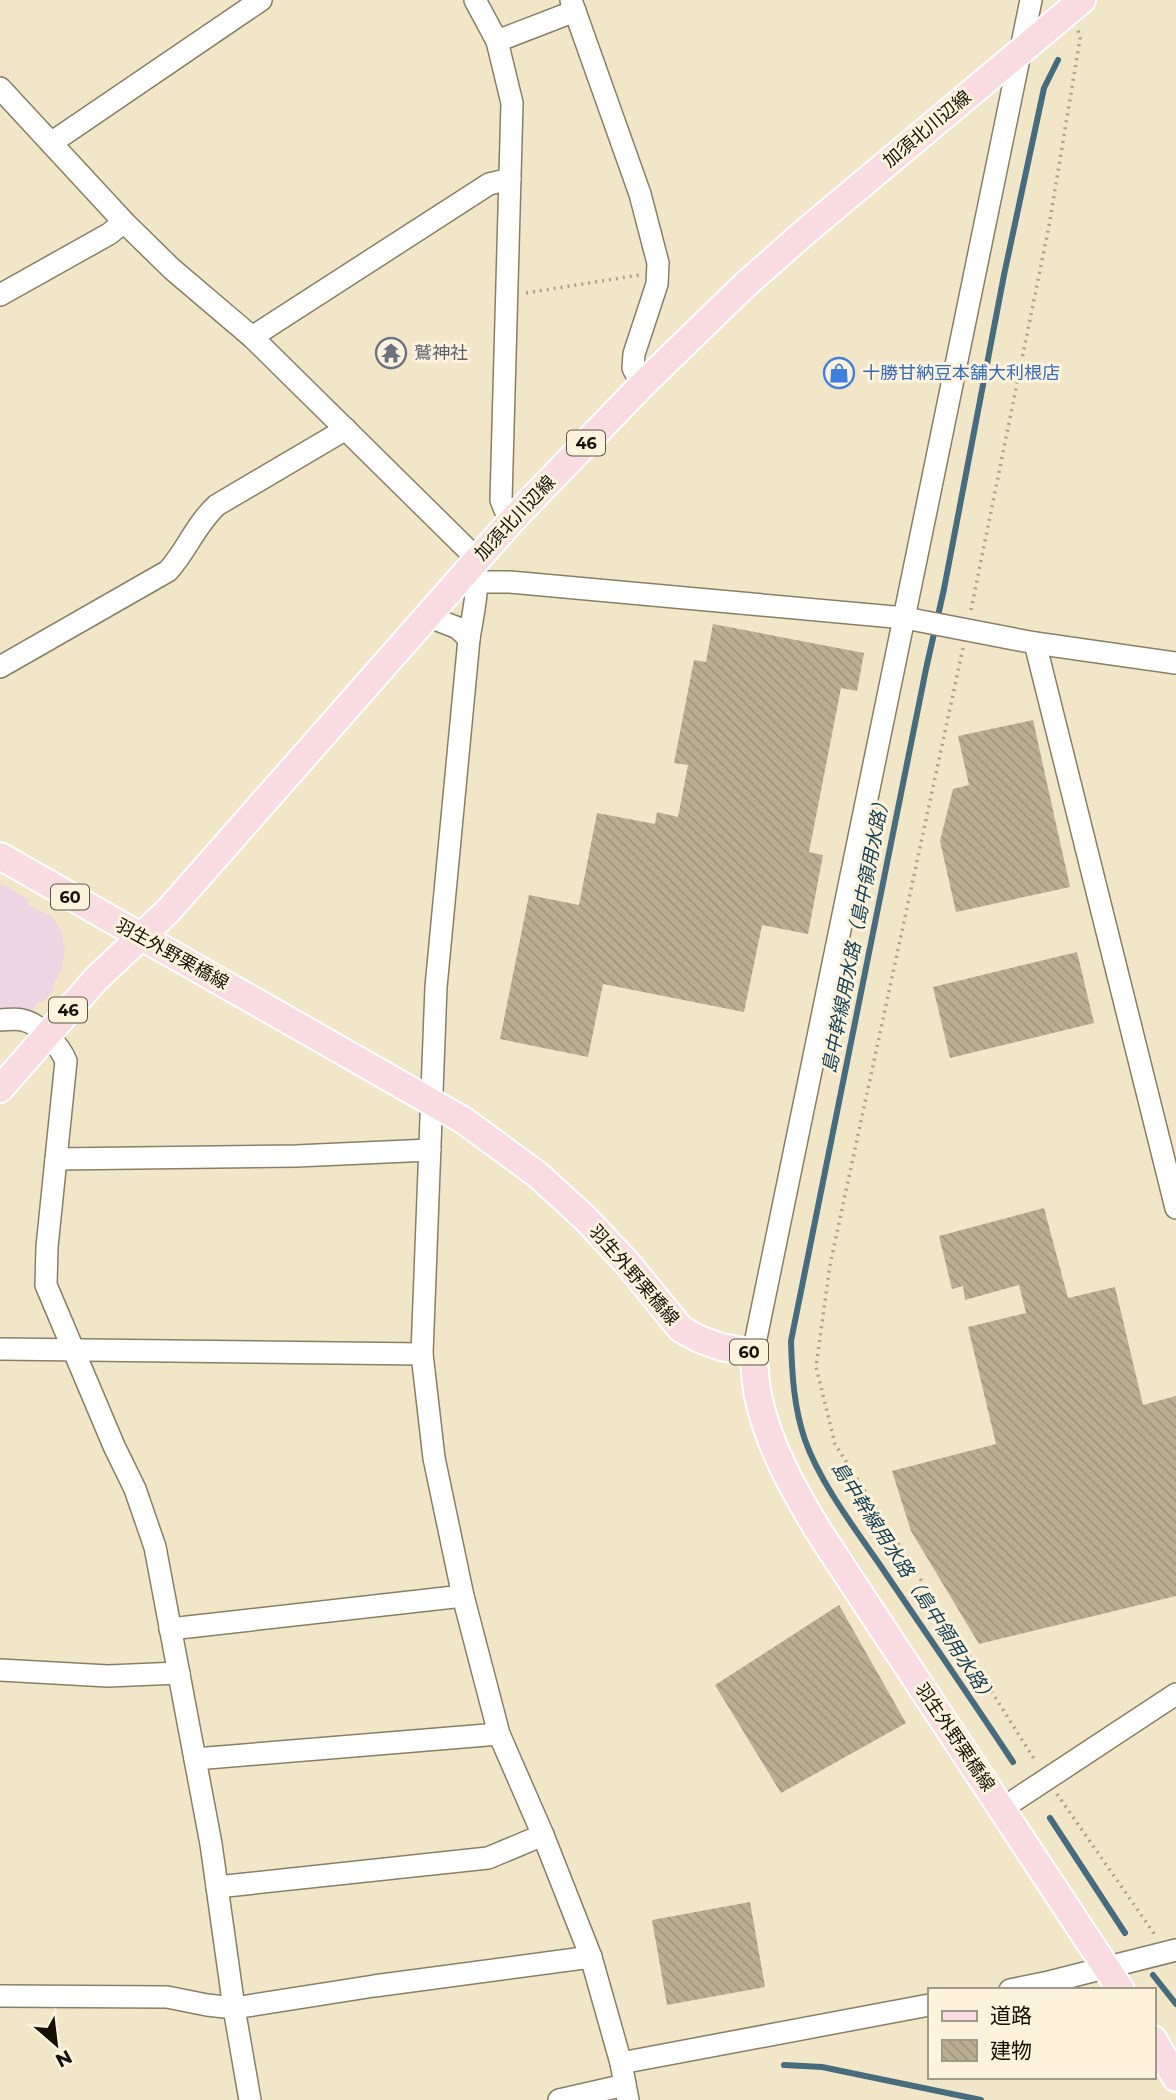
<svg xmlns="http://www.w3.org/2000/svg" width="1176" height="2100" viewBox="0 0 1176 2100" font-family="Montserrat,'Noto Sans JP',sans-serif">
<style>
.commercial{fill:#ecd6e3}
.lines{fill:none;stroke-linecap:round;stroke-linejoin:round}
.stream{stroke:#476c7d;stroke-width:6}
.building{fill:url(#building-back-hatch)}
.minor-casing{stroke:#897f65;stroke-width:24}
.major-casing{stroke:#fff;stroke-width:30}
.path{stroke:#aaa18a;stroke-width:3.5;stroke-dasharray:2 5;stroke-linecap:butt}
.minor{stroke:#fff;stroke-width:21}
.major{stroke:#f8dce2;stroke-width:26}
.labels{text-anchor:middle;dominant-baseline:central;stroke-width:6;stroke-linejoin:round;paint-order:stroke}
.shield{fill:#fdf3dc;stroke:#5b5547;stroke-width:2}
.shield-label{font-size:16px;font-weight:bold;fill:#151107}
.street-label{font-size:18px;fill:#151107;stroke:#fdf3dc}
.worship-label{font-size:18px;fill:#5b616d;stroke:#fdf3dc;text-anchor:start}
.shop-label{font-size:18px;fill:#366cbe;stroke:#fdf3dc;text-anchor:start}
.water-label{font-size:19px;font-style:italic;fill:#113e54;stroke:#fdf3dc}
</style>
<defs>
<pattern id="building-back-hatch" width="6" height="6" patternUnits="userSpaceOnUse" patternTransform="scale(1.75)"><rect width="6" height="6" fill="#baae93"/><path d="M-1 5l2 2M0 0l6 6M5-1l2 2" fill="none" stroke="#9f957d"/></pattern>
</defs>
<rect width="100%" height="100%" fill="#f2e6c9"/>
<path class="commercial" d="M2,884l27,16 -2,4 26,13 8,14 4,18 -3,20 -10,18 2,2 -11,14 -4,-2 -7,11 -32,1v-126z"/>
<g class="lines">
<g class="stream">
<path d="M1013,1762c-43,-65 -87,-129 -131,-194 -26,-38 -62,-85 -77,-128 -11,-32 -13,-65 -14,-99l135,-672 18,-80 60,-314 40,-187 14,-28"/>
<path d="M1050,1818l75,115"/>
<path d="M1153,1975l23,29"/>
<path d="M784,2065l38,2 159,33"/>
</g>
</g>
<g class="building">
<path d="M713,624l151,29 -7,38 -16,-3 -32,164 14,3 -15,79 -46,-9 -18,87 -141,-28 -15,73 -88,-18 29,-144 50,10 18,-92 58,11 2,-12 21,5 10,-52 -14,-2 20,-103 12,2z"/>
<path d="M1033,720l37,167 -114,25 -16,-71 13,-52 16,-4 -11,-49z"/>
<path d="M1077,952l17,71 -144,35 -17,-71z"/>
<path d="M1044,1208l24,90 47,-11 28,118 33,-9v200l-197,48 -68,-113 -19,-60 104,-27 -28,-117 58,-14 -7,-28 -54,15 -2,-14 -11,3 -13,-53z"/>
<path d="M839,1605l67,118 -125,70 -66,-108z"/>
<path d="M750,1902l15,85 -98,18 -15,-85z"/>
</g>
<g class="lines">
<g class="minor-casing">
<g id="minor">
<path d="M475,0l22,41 78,-30"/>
<path d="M571,0l69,194 18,69 -1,21 -23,70 -1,14 9,17"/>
<path d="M497,41l15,62 -11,397 4,10 8,9"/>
<path d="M0,88l124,134 48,47 80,68 216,213c16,26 5,61 1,89l-33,348 -14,367 12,104 29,138 36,138 44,101 48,122 30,106 7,37"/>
<path d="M51,143l210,-143"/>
<path d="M0,295l109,-61 15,-12"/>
<path d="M252,337l237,-153 21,-5"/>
<path d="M477,582h33l395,36 130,25 141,20"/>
<path d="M427,616l31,12 11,11"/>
<path d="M1035,643l141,565"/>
<path d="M0,667l168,-96c19,-21 28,-47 49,-66l129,-76"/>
<path d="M0,1020c7,0 15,-2 22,0 17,3 38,26 44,41l-19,186 -1,38 68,161 21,43 20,58 56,297 23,164 16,92"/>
<path d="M56,1159l240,-3 134,-6"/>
<path d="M0,1349l422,5"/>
<path d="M753,1353l278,-1353"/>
<path d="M170,1629l293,-33"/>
<path d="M0,1670l108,6 71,-3"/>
<path d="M195,1759l304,-25"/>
<path d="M1003,1808l173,-114"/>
<path d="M217,1887l271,-29 55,-23"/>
<path d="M1010,1990l39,-8 127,-32"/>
<path d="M0,1996l167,1 40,8 27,3 140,-22 217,-29"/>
<path d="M621,2063l308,-58"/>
<path d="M559,2100l66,-15"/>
</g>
</g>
<g class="major-casing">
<g id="major">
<path d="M0,856l463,264 75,55 48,44 42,45 53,65 18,10 22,8 32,6c2,14 2,29 5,43 11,51 36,95 63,139l300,455"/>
<path d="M0,1089l96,-110 72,-68 345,-392 129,-134 103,-100 60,-53 277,-232"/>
<path d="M1153,2039l23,39"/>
</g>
</g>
<g class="path">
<path d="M526,293l113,-18"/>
<path d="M971,610l78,-384 31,-187 -2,-9"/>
<path d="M963,648l-133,617 -14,102 19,77 201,318"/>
<path d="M1057,1794l98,141"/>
</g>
<use href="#minor" class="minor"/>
<use href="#major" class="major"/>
</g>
<defs>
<g id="temple-ring" transform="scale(1.575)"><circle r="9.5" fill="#fdf3dc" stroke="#6b7280" stroke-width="1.5"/><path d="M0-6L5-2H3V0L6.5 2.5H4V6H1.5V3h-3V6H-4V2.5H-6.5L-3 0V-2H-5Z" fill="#6b7280"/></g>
<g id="shop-ring" transform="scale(1.575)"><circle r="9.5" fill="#fdf3dc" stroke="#3f7fe0" stroke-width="1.5"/><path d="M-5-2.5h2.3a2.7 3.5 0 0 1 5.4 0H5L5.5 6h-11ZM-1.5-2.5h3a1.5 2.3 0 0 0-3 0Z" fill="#3f7fe0"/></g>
</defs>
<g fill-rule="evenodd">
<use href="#temple-ring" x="391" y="353"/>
<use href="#shop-ring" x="839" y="373"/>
</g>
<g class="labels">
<g class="shield">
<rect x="567" y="430.5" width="38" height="25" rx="5"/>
<rect x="51" y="884.5" width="38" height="25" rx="5"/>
<rect x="49" y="997.5" width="38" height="25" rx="5"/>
<rect x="730" y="1339.5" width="38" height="25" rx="5"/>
</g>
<g class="shield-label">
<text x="586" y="443">46</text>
<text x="70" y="897">60</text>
<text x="68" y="1010">46</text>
<text x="749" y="1352">60</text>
</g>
<g class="street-label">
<text transform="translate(927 129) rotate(-40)">加須北川辺線</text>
<text transform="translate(515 518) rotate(-47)">加須北川辺線</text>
<text transform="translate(172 954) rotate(29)">羽生外野栗橋線</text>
<text transform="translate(634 1275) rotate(49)">羽生外野栗橋線</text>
<text transform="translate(955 1737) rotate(56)">羽生外野栗橋線</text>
</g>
<g class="worship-label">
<text x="414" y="353">鷲神社</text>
</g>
<g class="shop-label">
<text x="862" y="373">十勝甘納豆本舗大利根店</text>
</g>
<g class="water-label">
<text transform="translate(856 933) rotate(-79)">島中幹線用水路（島中領用水路）</text>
<text transform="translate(914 1583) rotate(57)">島中幹線用水路（島中領用水路）</text>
</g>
</g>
<rect x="928" y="1988" width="228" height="91" fill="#fdf3dc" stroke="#a09987" stroke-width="2"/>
<rect x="942" y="2011" width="35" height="10" fill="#f8dce2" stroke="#a09987" stroke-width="2"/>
<text x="990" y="2023" font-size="21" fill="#151107">道路</text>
<rect x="942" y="2040" width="35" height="21" fill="url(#building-back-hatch)" stroke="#a09987" stroke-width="2"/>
<text x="990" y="2058" font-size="21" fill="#151107">建物</text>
<g transform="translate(56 2044) rotate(152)" stroke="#fdf3dc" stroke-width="5" paint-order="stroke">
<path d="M0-5L12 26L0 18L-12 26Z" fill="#151107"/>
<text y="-10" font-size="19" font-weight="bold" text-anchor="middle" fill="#151107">N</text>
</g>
</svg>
